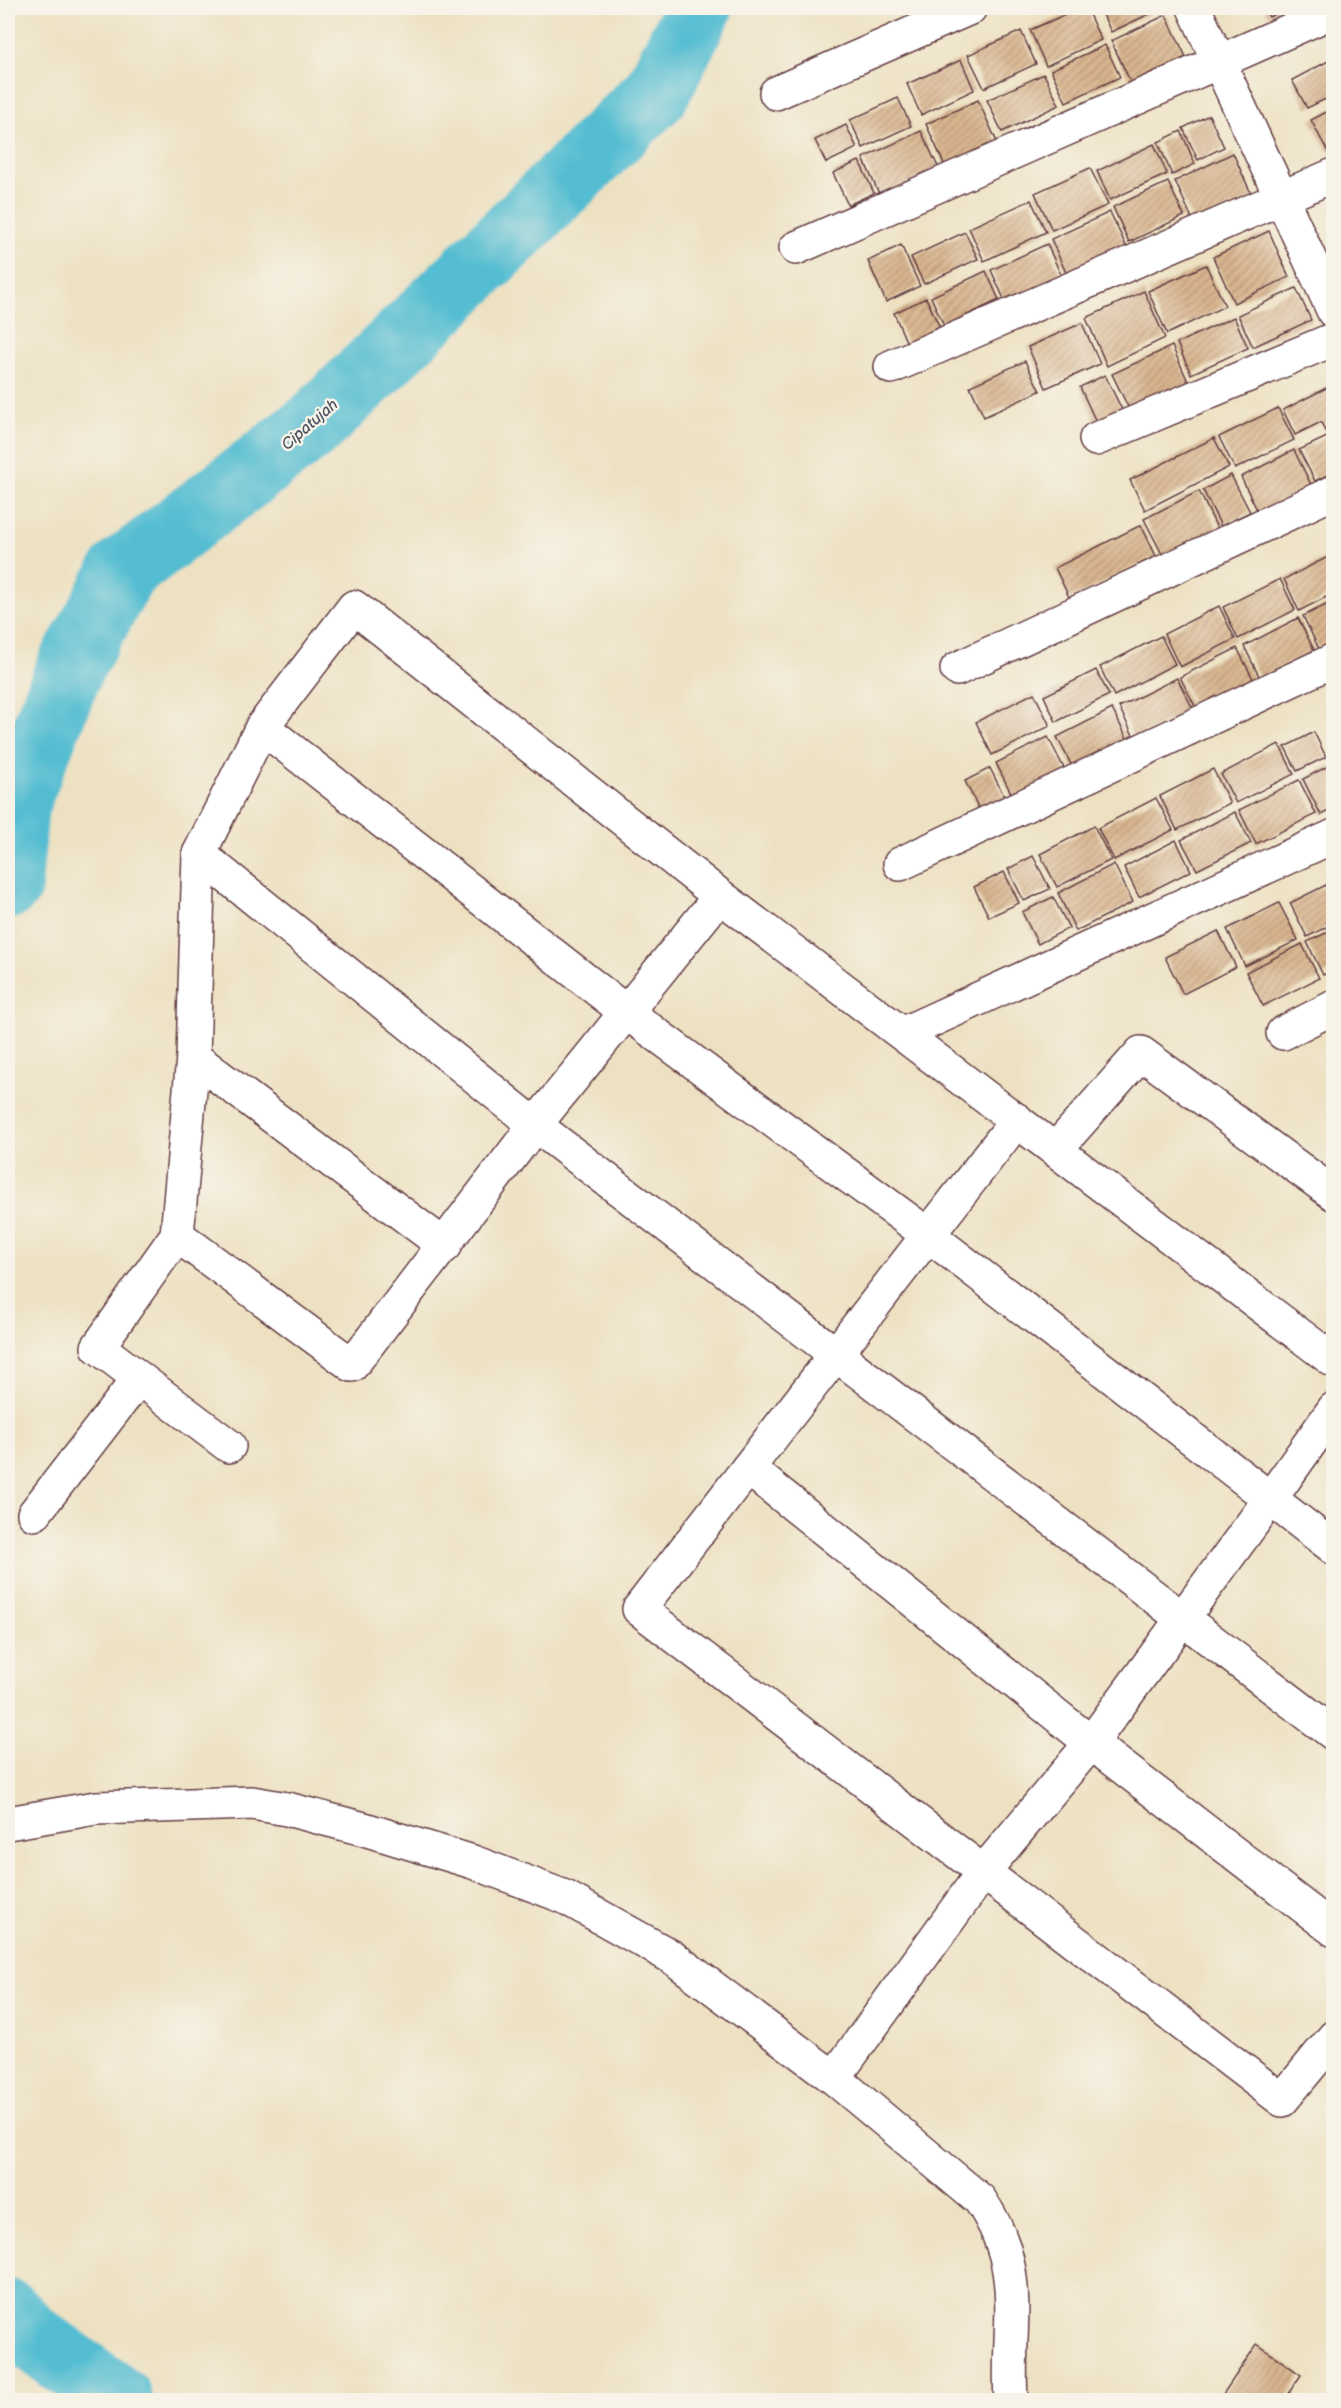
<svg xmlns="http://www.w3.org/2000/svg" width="1341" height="2408" viewBox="0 0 1341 2408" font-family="'Balsamiq Sans',sans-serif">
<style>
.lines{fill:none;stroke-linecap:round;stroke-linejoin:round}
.river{stroke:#54bdd1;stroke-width:68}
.building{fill:url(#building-hatch)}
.minor-casing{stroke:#623c42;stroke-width:36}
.minor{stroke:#fff;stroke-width:33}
.labels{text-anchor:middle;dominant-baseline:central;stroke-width:5;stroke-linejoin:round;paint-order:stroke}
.water-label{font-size:16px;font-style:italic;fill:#4e5665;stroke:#f7f3e8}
</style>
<defs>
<pattern id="building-hatch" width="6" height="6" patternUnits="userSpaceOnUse" patternTransform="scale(1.5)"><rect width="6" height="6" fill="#d9b68f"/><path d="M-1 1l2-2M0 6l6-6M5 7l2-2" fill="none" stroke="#b29375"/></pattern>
</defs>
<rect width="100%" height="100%" fill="#f7f3e8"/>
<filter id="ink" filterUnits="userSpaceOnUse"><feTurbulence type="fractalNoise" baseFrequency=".0167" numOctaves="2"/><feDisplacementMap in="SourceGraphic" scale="12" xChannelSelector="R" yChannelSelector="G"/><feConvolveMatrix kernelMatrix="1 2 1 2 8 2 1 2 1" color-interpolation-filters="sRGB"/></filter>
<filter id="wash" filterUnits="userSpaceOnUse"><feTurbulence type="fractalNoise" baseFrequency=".008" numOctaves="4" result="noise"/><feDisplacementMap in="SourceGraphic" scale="24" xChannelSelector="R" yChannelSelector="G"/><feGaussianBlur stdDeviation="1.35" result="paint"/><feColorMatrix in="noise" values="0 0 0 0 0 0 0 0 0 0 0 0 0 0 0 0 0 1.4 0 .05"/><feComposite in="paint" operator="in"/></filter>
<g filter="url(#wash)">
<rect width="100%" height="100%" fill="#ede1c2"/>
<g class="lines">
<g class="river">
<path d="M8,885l7,-80 55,-137 54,-98 190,-145 342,-332 43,-85"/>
<path d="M8,2313l20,21 91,66"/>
</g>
</g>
<g id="blocks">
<g class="building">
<path d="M1080,8h6l15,32 -55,26 -16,-36z"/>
<path d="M1100,8h62l-51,24z"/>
<path d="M1264,8h23l-18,9z"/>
<path d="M1166,15l20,42 -55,26 -20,-42z"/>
<path d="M1021,31l15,33 -52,24 -16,-33z"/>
<path d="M1105,45l15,32 -54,25 -15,-32z"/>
<path d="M1334,58v37l-27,13 -15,-28z"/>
<path d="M961,60l13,30 -53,25 -14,-31z"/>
<path d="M1044,74l15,31 -57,27 -15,-32z"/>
<path d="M898,98l13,28 -48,22 -13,-28z"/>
<path d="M978,100l23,51 -52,24 -23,-51z"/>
<path d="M1334,108v41l-6,3 -17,-32z"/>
<path d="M1209,115l15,32 -26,13 -15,-32z"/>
<path d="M846,125l11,23 -31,15 -11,-23z"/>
<path d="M921,131l18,38 -59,27 -17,-38z"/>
<path d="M1181,131l14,33 -23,11 -14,-33z"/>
<path d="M1154,144l13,30 -57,26 -13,-29z"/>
<path d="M1233,153l20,45 -58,27 -20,-44z"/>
<path d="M859,161l15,32 -26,12 -15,-32z"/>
<path d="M1090,168l18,37 -56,25 -17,-37z"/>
<path d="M1168,182l16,34 -55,26 -16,-35z"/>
<path d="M1031,200l15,32 -62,29 -15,-33z"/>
<path d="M1110,212l17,36 -60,27 -16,-36z"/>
<path d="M1269,231l20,46 -55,26 -21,-46z"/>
<path d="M965,232l13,27 -54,25 -13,-27z"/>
<path d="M1047,244l18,40 -56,26 -18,-40z"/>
<path d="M901,245l19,41 -34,16 -18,-41z"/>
<path d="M1206,265l19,41 -58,28 -19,-43z"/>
<path d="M986,271l13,29 -55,26 -13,-29z"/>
<path d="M1296,288l15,32 -58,27 -15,-32z"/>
<path d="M1144,291l21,47 -58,28 -21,-48z"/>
<path d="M926,298l15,32 -33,16 -14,-33z"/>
<path d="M1234,317l14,31 -57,26 -14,-31z"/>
<path d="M1082,323l18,41 -54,24 -18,-41z"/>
<path d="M1172,346l18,40 -59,27 -19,-39z"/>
<path d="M1025,361l15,30 -56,26 -14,-31z"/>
<path d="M1105,375l18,37 -26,12 -17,-37z"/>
<path d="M1334,384v43l-9,4 -4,-9 -26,13 -12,-25z"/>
<path d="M1278,408l16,32 -59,29 -16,-32z"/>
<path d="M1329,436l5,9v27l-19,9 -16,-31z"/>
<path d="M1214,438l15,29 -84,43 -15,-30z"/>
<path d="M1294,450l18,37 -53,27 -18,-37z"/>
<path d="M1231,475l19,37 -29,14 -18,-36z"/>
<path d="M1199,491l19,39 -54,28 -20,-39z"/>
<path d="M1141,525l15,31 -86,43 -15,-31z"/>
<path d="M1334,554v39l-35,18 -15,-32z"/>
<path d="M1280,579l15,31 -57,29 -15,-32z"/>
<path d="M1328,604l6,12v28l-14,7 -17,-35z"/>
<path d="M1219,606l16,33 -55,28 -16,-33z"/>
<path d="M1298,618l16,32 -54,28 -16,-32z"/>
<path d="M1161,636l14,28 -61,32 -14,-29z"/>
<path d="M1237,648l16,31 -57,29 -16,-31z"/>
<path d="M1096,670l13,25 -53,27 -12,-26z"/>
<path d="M1177,678l16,31 -58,30 -16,-32z"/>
<path d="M1034,693l16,33 -58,29 -16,-33z"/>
<path d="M1112,709l17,33 -55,28 -17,-33z"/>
<path d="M1314,732l12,25 -29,14 -12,-24z"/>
<path d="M1048,737l19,37 -52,27 -19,-38z"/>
<path d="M1279,744l15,30 -58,29 -15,-29z"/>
<path d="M1330,765l4,7v36l-13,7 -18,-36z"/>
<path d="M990,768l18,36 -25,13 -18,-36z"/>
<path d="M1213,769l17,34 -53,27 -17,-34z"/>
<path d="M1299,780l17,34 -60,30 -17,-34z"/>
<path d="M1156,798l17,32 -59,30 -16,-32z"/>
<path d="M1235,812l16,31 -54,27 -16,-30z"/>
<path d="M1094,826l17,34 -54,27 -17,-33z"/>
<path d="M1176,840l15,31 -52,26 -15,-30z"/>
<path d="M1033,856l17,33 -26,12 -16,-32z"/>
<path d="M1114,864l19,38 -57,29 -18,-38z"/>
<path d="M1004,872l15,31 -30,14 -15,-30z"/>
<path d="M1334,881v42l-27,14 -17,-34z"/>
<path d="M1053,897l16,31 -31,16 -16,-32z"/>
<path d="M1279,903l19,37 -53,26 -18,-37z"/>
<path d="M1334,929v41l-11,5 -16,-33z"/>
<path d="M1218,931l18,36 -53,27 -18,-37z"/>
<path d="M1302,944l17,34 -56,28 -17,-34z"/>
<path d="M1257,2344l44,31 -17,25h-65z"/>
</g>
</g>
</g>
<g filter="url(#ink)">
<use href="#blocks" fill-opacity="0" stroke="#623c42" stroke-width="1.5"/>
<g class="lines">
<g class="minor-casing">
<g id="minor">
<path d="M1194,8l140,304"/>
<path d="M776,93l194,-85"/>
<path d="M796,248l538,-237"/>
<path d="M891,367l443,-192"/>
<path d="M1096,439l238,-100"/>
<path d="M957,669l377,-177"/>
<path d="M262,727l364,285 301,222 407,314"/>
<path d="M199,854l336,271 799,609"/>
<path d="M900,864l434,-204"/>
<path d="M904,1033l430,-197"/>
<path d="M1283,1033l51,-26"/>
<path d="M193,1057l252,189"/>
<path d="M1017,1120l-378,489 643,491 52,-63"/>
<path d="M1056,1149l85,-96 193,141"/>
<path d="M177,1235l175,130 183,-240 185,-229"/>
<path d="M229,1446l-131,-99 79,-112 16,-178 6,-203 63,-127 92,-120 366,289 614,465"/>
<path d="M748,1468l343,275 243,187"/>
<path d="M34,1514l105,-136"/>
<path d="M8,1823l88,-15 156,-5 35,6 77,20 109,33 92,35 107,60 162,121 146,122c48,71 26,123 31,200"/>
<path d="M834,2078l150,-207 107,-128 180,-245 63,-89"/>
</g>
</g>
<use href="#minor" class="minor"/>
</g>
</g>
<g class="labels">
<g class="water-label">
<text transform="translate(310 425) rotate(-41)">Cipatujah</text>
</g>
</g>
<rect width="1341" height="2408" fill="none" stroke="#f7f3e8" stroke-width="30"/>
</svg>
